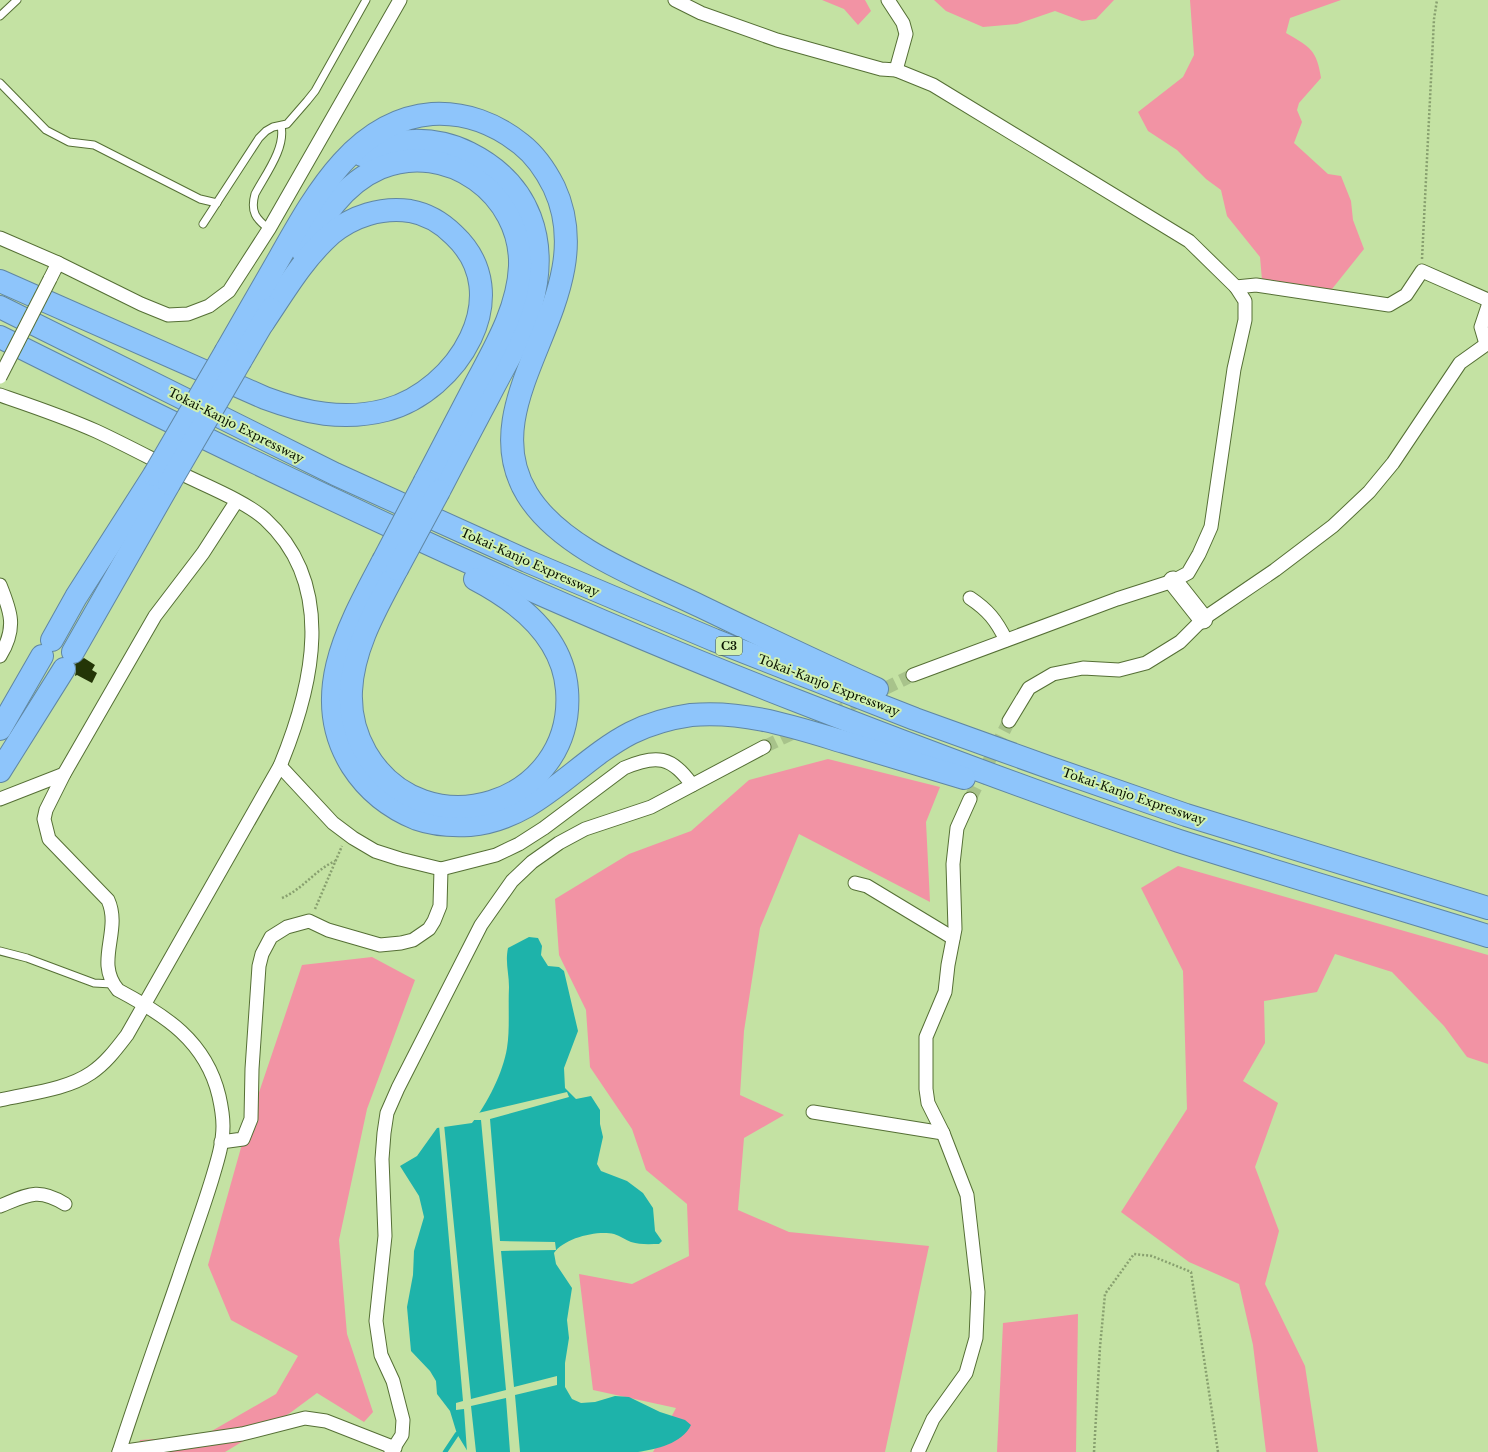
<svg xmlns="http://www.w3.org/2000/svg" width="1488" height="1452" viewBox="0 0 1488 1452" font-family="'Libre Baskerville',serif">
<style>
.green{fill:#f293a4}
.water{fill:#1eb3aa}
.pier{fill:#c4e2a3}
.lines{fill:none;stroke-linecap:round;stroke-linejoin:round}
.stream{stroke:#1eb3aa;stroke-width:4.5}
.building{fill:#233507}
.street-tunnel{stroke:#a8c38b;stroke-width:13;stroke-dasharray:13 6;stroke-linecap:butt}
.lane-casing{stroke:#556f35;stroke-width:9}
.street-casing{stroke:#556f35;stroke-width:15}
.secondary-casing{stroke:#556f35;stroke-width:21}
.highway-casing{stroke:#6087a3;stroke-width:24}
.path{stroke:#88a06f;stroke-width:2.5;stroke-dasharray:2 2;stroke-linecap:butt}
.lane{stroke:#fff;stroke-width:7}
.street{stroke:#fff;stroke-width:13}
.secondary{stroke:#fff;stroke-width:19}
.highway{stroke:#8ec5fb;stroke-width:22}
.street-bridge-casing{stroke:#556f35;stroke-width:15;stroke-linecap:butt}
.highway-bridge-casing{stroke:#6087a3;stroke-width:24;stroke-linecap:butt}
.street-bridge{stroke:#fff;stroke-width:13}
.highway-bridge{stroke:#8ec5fb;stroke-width:22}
.labels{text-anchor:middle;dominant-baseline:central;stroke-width:4;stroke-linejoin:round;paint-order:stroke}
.shield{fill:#d1f0b0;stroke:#465635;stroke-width:1}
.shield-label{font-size:11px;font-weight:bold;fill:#0a1400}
.street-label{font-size:12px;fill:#0a1400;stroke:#d1f0b0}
</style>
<rect width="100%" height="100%" fill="#c4e2a3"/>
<g class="green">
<path d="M822,0h43l6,11 -13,14 -14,-16z"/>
<path d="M934,0h180l-18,19 -14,2 -27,-10 -38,13 -34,3 -37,-16z"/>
<path d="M1190,0h151l-51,18 -4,15c24,14 31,17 35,45l-22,25 -2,7 5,12 -8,21 34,31 13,2 10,25 2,19 11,29 -40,50 -62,-19 -2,-23 -33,-41 -6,-26 -15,-11 -29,-29 -29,-19 -10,-19 45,-35 11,-22z"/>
<path d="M828,759l112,28 -14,35 4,80 -131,-68 -39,94 -16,103 -4,64 44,20 -40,23 -6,72 51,22 140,14 -44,206h-232l23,-44 -83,-18 -14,-116 53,10 57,-28 -2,-52 -41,-34 -14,-41 -42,-62 -4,-57 -27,-55 -4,-56 74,-45 62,-23 58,-51z"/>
<path d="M1178,866l310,89v109l-21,-7 -23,-31 -52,-54 -57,-18 -18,38 -53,9 1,42 -22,38 35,22 -23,64 24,64 -14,53 40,82 13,86h-52l-13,-107 -14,-61 -50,-22 -68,-50 66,-103 -4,-138 -42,-83z"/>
<path d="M372,957l43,23 -48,129 -28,131 8,94 26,78 -9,10 -47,-29 -27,20 -65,39h-87l2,-12 63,-4 73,-42 22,-38 -67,-36 -23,-55 36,-128 58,-172z"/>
<path d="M1078,1314l-2,138h-79l6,-129z"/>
</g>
<path class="water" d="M529,937l9,1 4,8 -1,9 7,11 11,1 5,4 14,60 -14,37 1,20 11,11 15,-3 9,14v14l3,13 -6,27 4,7 26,10 16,12 10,15 2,23 7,10 -3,3c-8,0 -19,1 -28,-2 -5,-2 -11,-6 -17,-8 -17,-4 -50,4 -60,19l2,11 16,24 -5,32 2,18 -4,25v24l7,12 9,4 14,-1 20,-6 14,1 31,15 25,8 6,5c-9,19 -35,24 -53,27h-170l-11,-18 -7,-23 -13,-17 -1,-13 -6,-10 -19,-20 -4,-44 6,-32 1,-24 10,-34 -5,-21 -19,-30 17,-10 20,-28 35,-5c15,-19 31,-50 35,-75 3,-19 1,-41 2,-61 0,-14 -4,-24 -1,-39z"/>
<path class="pier" d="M567,1092l2,5 -79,22 10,122 55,1 1,8 -55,1 13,136 43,-11v9l-42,10 5,57h-10l-4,-54 -35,8 5,46h-9l-3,-43 -8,1v-7l7,-2 -24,-276 5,-1 27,275 35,-9 -25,-270h-9l6,-7z"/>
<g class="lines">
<path class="stream" d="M445,1452l12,-18"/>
</g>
<path class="building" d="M84,658l11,7 -3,5 5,3 -5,10 -15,-8 -2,1 1,-6 -1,-6z"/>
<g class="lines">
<g class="street-tunnel">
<path d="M764,747l149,-72"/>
<path d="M970,799l39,-78"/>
</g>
<g class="lane-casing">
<g id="lane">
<path d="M0,16l17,-16"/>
<path d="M0,83l46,47 23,12 25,3 106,54 17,4"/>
<path d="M203,224l56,-86 7,-7 7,-4 14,-3 20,-23 8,-10 51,-91"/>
<path d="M269,229c-13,-10 -19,-17 -14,-35 10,-19 31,-46 26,-68"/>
<path d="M0,951l27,7 67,25 18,1"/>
</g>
</g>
<g class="street-casing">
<g id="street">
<path d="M675,0l26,13 76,27 104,29 15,1 37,15 256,156 47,46 9,14v19l-11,49 -23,158 -12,27 -11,19 -15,8 -56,18 -204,76"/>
<path d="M888,0l15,23 3,11 -10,36"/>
<path d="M0,238l58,25"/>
<path d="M50,279l8,-16 83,41 27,11 20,-1 21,-8 20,-15 40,-62 131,-229"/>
<path d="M1236,287l20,-2 133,20 17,-10 16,-24 66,29"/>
<path d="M1486,344l-5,-17 7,-21"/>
<path d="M0,395c32,11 65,22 96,36 28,13 56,28 84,42 24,12 65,28 85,46 72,66 48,167 15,247l-153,269c-10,13 -21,28 -36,38 -25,17 -61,20 -91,27"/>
<path d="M0,585c11,27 17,43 0,71"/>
<path d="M970,598c18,12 26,22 36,42"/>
<path d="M1009,721l20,-33 24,-14 30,-6 36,2 27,-7 34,-21 23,-23 72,-49 58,-44 36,-34 24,-29 67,-100 28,-20"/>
<path d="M280,766l53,57 20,15 22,13 25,8 41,10 55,-14 23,-11 25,-16 80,-60c32,-14 48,-12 68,17"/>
<path d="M0,799l64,-25"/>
<path d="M855,883l12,3 86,52"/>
<path d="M813,1112l130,21"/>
<path d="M221,1142l22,-3 8,-20 1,-50 7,-103 3,-12 9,-17 16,-10 22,-6 19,9 52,15 21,-2 12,-3 16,-11 5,-8 6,-15 1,-37"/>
<path d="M0,1206c27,-11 38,-19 65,-2"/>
<path d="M119,1452c19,-59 40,-117 60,-175 11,-33 23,-65 33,-98 5,-17 11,-35 11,-53 0,-10 -2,-21 -4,-30 -13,-55 -54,-81 -101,-106 -24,-28 4,-59 -10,-90l-59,-61 -5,-20 2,-9 18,-36 91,-158 48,-63 33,-51"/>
<path d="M119,1452l123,-18 63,-16 21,3 69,27"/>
<path d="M391,1452l11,-17 1,-15 -10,-39 -12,-26 -5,-34 9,-85 -3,-77 2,-26 3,-20 11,-25 83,-163 31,-44 20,-19 27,-19 26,-14 66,-22 113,-60"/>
<path d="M918,1452l15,-33 33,-46 10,-35 2,-46 -11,-97 -24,-62 -15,-30 -2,-14v-52l19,-45 3,-27 7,-36 -2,-65 4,-36 13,-29"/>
</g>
</g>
<g class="secondary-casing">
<path id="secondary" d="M1173,581l30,38"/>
</g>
<g class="highway-casing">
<g id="highway">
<path d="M362,155c31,-19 75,-18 107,-2 62,31 80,89 62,153 -8,31 -27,60 -41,88 -17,32 -34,64 -51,97"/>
<path d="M303,252c19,-34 40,-68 77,-84 67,-28 142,26 140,98 -2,44 -26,83 -46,121 -16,31 -33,63 -49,94"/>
<path d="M0,281l265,117c40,15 79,23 121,12 71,-19 132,-115 68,-175 -12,-12 -27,-21 -44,-24 -29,-4 -57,5 -79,23 -28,25 -47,58 -68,89"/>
<path d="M0,307l335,167 192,87 187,79 201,79 136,49 135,47 302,93"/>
<path d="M0,337c262,131 527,259 800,365 126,49 252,97 379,139 103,33 206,63 309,95"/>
<path d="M226,351c18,-31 36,-63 54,-94 34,-60 75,-137 152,-143 33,-2 64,10 89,30 14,11 25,27 33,43 52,111 -86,210 -27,307 34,56 118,85 175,113 58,28 116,56 175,82"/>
<path d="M241,360l30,-51"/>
<path d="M383,561c-34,64 -75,135 -31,205 16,25 38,42 65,53 17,6 35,7 53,6 67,-6 105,-63 161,-92 18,-9 39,-15 60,-18 53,-5 103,12 153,27 40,12 80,24 120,36"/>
<path d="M397,569c-20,38 -44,78 -46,122 -1,22 4,43 15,62 58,99 210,52 201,-63 -4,-53 -48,-88 -92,-111"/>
<path d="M52,640l24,-43 78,-122"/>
<path d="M73,652l96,-168"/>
<path d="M0,729l42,-73"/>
<path d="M0,771l64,-102"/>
</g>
</g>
<g class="path">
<path d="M1422,259l12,-240 3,-19"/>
<path d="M282,898c21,-9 32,-27 53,-37"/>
<path d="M315,909l27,-63"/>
<path d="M1094,1452l6,-105 5,-53 29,-40 18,2 39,16 27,180"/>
</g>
<use href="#lane" class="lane"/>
<use href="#street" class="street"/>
<use href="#secondary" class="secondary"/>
<use href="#highway" class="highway"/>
<g class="street-bridge-casing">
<path id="street-bridge" d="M0,377l50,-98"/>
</g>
<g class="highway-bridge-casing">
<g id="highway-bridge">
<path d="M154,475l72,-124"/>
<path d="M169,484l72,-124"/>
<path d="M383,561l42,-80"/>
<path d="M397,569l42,-78"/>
</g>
</g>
<use href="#street-bridge" class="street-bridge"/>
<use href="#highway-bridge" class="highway-bridge"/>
</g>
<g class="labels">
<rect class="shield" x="716" y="637" width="26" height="18" rx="3"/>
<g class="shield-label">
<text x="729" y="646">C3</text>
</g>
<g class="street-label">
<text transform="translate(236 425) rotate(27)">Tokai-Kanjo Expressway</text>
<text transform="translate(530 562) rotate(24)">Tokai-Kanjo Expressway</text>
<text transform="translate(829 685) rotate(21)">Tokai-Kanjo Expressway</text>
<text transform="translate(1134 796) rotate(19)">Tokai-Kanjo Expressway</text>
</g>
</g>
</svg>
